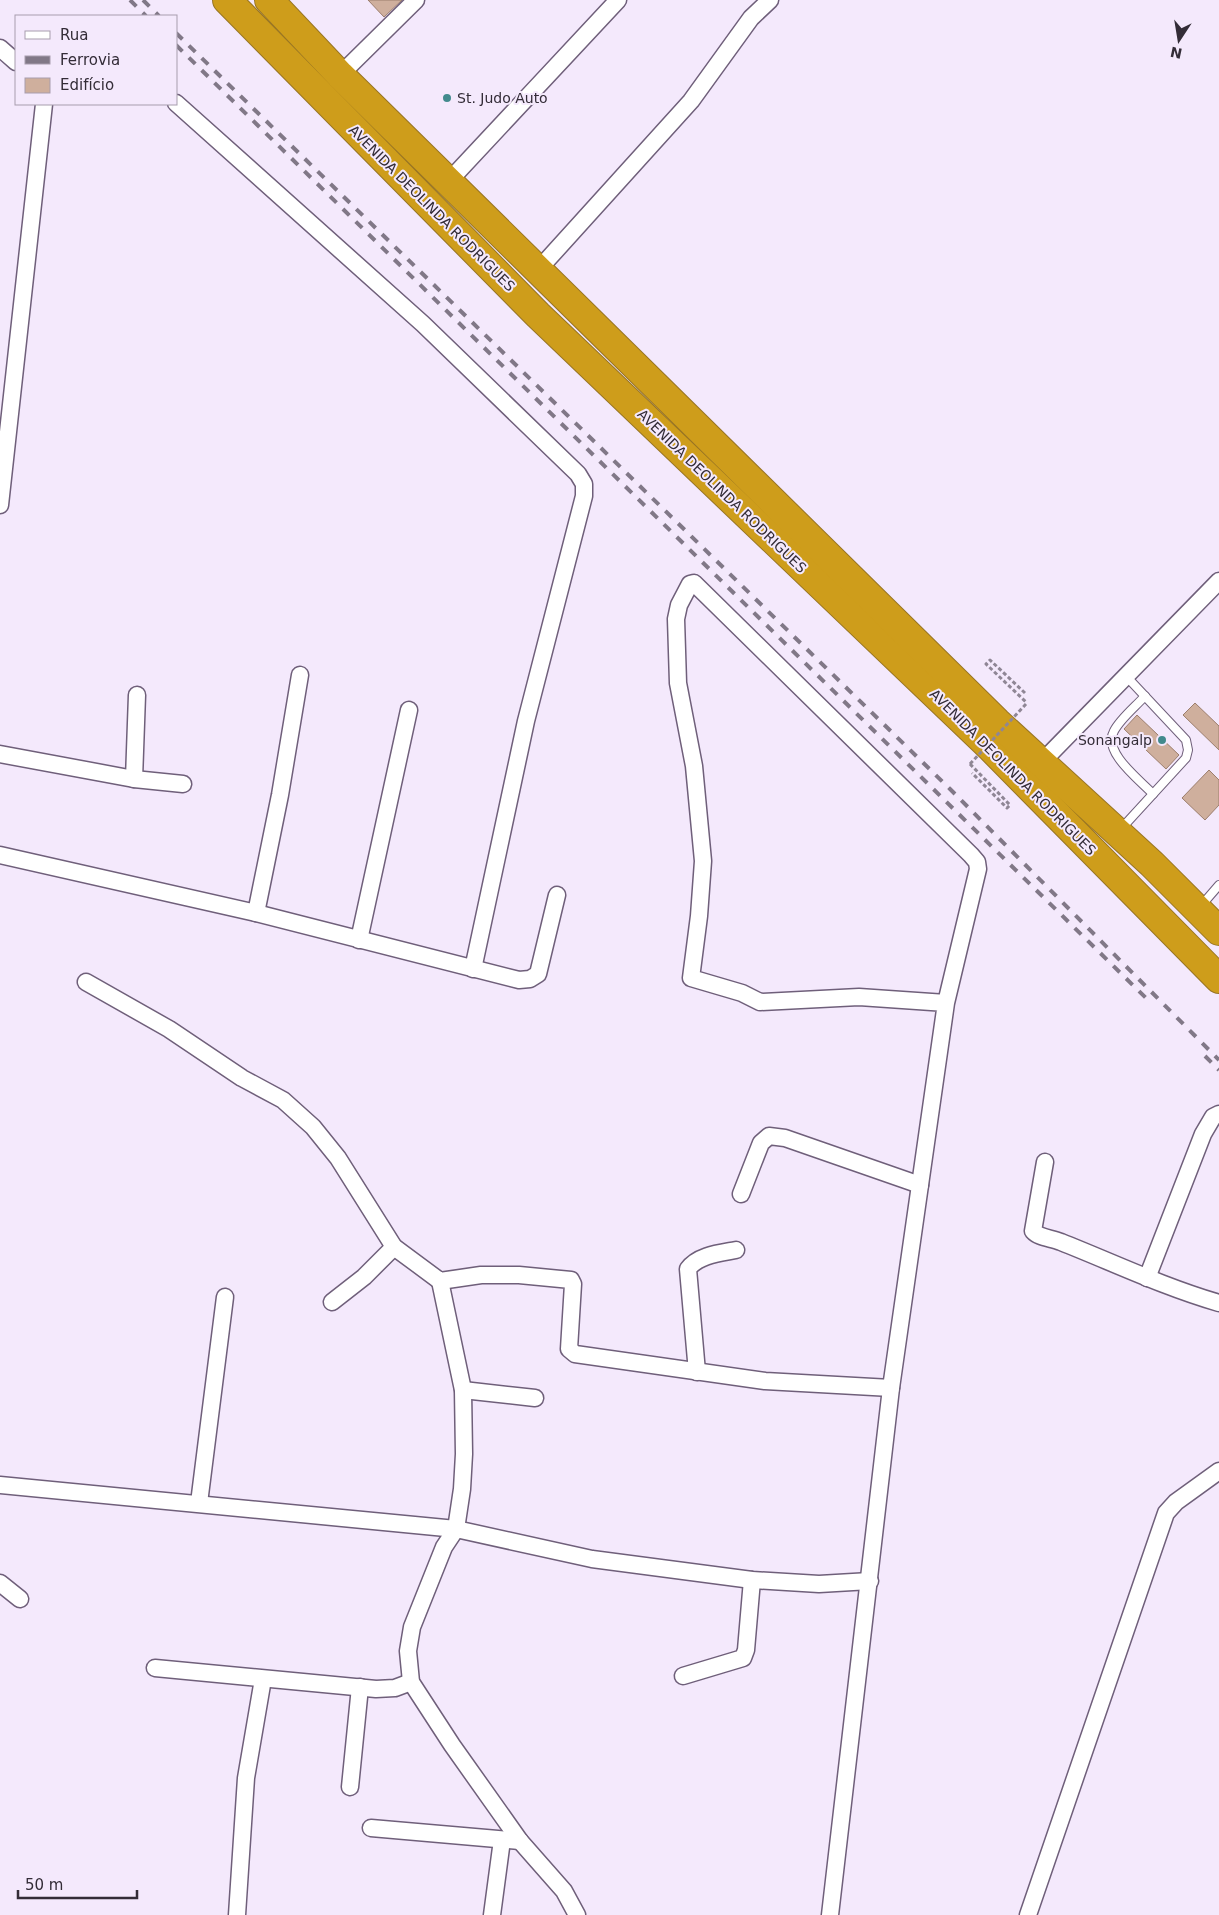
<svg xmlns="http://www.w3.org/2000/svg" width="1219" height="1915" viewBox="0 0 1219 1915" font-family="'DejaVu Sans',sans-serif">
<style>
.building{fill:#cfaf9d;stroke:#9c7e6c}
.lines{fill:none;stroke-linecap:round;stroke-linejoin:round}
.lane-casing{stroke:#6f5f7a;stroke-width:10}
.street-casing{stroke:#6f5f7a;stroke-width:19}
.highway-casing{stroke:#987525;stroke-width:30}
.path{stroke:#8f8695;stroke-width:3;stroke-dasharray:4 2.5;stroke-linecap:butt}
.lane{stroke:#fff;stroke-width:8}
.street{stroke:#fff;stroke-width:16}
.highway{stroke:#ce9d1b;stroke-width:28}
.rail{stroke:#817887;stroke-width:4;stroke-dasharray:9 9;stroke-linecap:butt}
.path-bridge{stroke:#8f8695;stroke-width:3;stroke-dasharray:4 2.5;stroke-linecap:butt}
.poi-dot{fill:#428a8d;stroke:#f4e9fc;stroke-width:2}
.labels{text-anchor:middle;dominant-baseline:central;stroke-width:4;stroke-linejoin:round;paint-order:stroke}
.poi-label{font-size:14px;fill:#332c37;stroke:#f4e9fc;text-anchor:start}
.street-label{font-size:14px;fill:#332c37;stroke:#f4e9fc}
</style>
<rect width="100%" height="100%" fill="#f4e9fc"/>
<g class="building">
<path d="M368,0h34l-18,17z"/>
<path d="M1195,703l24,23v24l-36,-35z"/>
<path d="M1137,715l42,40 -13,14 -42,-40z"/>
<path d="M1209,770l10,10v25l-14,15 -23,-22z"/>
</g>
<g class="lines">
<g class="lane-casing">
<g id="lane">
<path d="M1145,696c-10,11 -25,23 -31,35 -12,21 26,49 39,63"/>
<path d="M1120,830l66,-72 2,-8 -2,-10 -60,-64"/>
<path d="M1200,907l19,-22"/>
</g>
</g>
<g class="street-casing">
<g id="street">
<path d="M0,48l16,14"/>
<path d="M340,75l76,-75"/>
<path d="M176,103l247,221 155,150 6,10v12l-58,225 -53,248"/>
<path d="M449,181l169,-181"/>
<path d="M539,269l152,-168 60,-83 19,-18"/>
<path d="M0,505l44,-401"/>
<path d="M0,754l134,25 49,5"/>
<path d="M1040,764l179,-183"/>
<path d="M134,779l3,-84"/>
<path d="M0,855l256,58 263,67 11,-1 8,-5 19,-79"/>
<path d="M256,913l24,-118 20,-120"/>
<path d="M359,940l50,-230"/>
<path d="M86,982l83,47 73,49 41,22 30,27 25,31 56,89 46,34 41,-6h38l52,5 2,4 -4,65 6,5 190,27 126,7"/>
<path d="M1045,1162l-12,69c6,7 19,7 28,11 53,21 103,45 158,61"/>
<path d="M741,1194l20,-51 8,-7 16,2 135,47"/>
<path d="M1147,1278l56,-144 10,-17 6,-3"/>
<path d="M440,1281l23,109 1,64 -2,35 -6,40 -12,18 -32,80 -4,24 3,31 41,63 68,96 44,50 13,24"/>
<path d="M332,1302l32,-25 30,-30"/>
<path d="M697,1372l-9,-103c10,-14 32,-16 48,-19"/>
<path d="M463,1390l72,8"/>
<path d="M0,1485l456,44 136,30 160,21 67,4 51,-3"/>
<path d="M199,1503l26,-206"/>
<path d="M0,1583l20,16"/>
<path d="M155,1668l221,21 19,-1 16,-6"/>
<path d="M683,1676l60,-18 3,-8 6,-70"/>
<path d="M350,1787l10,-100"/>
<path d="M371,1828l149,13"/>
<path d="M237,1915l9,-137 17,-99"/>
<path d="M492,1915l10,-75"/>
<path d="M830,1915l61,-527 55,-385 32,-134 -1,-7 -6,-7 -277,-272 -4,1 -11,21 -3,14 2,64 16,83 9,95 -4,55 -8,62 51,15 18,9 99,-5 87,6"/>
<path d="M1028,1915l138,-402 10,-11 43,-31"/>
</g>
</g>
<g class="highway-casing">
<g id="highway">
<path d="M227,0l311,315 453,433 228,231"/>
<path d="M269,0l71,75 657,647 155,142 67,67"/>
</g>
</g>
<g class="path">
<path d="M1025,693l-35,-33 -4,4 41,39"/>
<path d="M970,764l40,41 -3,3 -35,-35"/>
</g>
<use href="#lane" class="lane"/>
<use href="#street" class="street"/>
<use href="#highway" class="highway"/>
<g class="rail">
<path d="M130,0l16,16"/>
<path d="M143,0l16,16"/>
<path d="M176,33l774,756 269,271"/>
<path d="M176,45l972,955"/>
<path d="M1205,1056l14,14"/>
</g>
<path class="path-bridge" d="M970,764l57,-61"/>
</g>
<g class="poi-dot">
<circle cx="447" cy="98" r="5"/>
<circle cx="1162" cy="740" r="5"/>
</g>
<g class="labels">
<g class="poi-label">
<text x="457" y="98">St. Judo Auto</text>
<text x="1152" y="740" text-anchor="end">Sonangalp</text>
</g>
<g class="street-label">
<text transform="translate(432 208) rotate(45)">AVENIDA DEOLINDA RODRIGUES</text>
<text transform="translate(722 491) rotate(44)">AVENIDA DEOLINDA RODRIGUES</text>
<text transform="translate(1013 772) rotate(45)">AVENIDA DEOLINDA RODRIGUES</text>
</g>
</g>
<rect x="15" y="15" width="162" height="90" fill="#f4e9fc" stroke="#a79dad"/>
<rect x="25" y="31" width="25" height="8" fill="#ffffff" stroke="#a79dad"/>
<text x="60" y="40" font-size="15" fill="#332c37">Rua</text>
<rect x="25" y="56" width="25" height="8" fill="#817887" stroke="#a79dad"/>
<text x="60" y="65" font-size="15" fill="#332c37">Ferrovia</text>
<rect x="25" y="78" width="25" height="15" fill="#cfaf9d" stroke="#a79dad"/>
<text x="60" y="90" font-size="15" fill="#332c37">Edifício</text>
<g transform="translate(1179 40) rotate(192)" stroke="#f4e9fc" stroke-width="4" paint-order="stroke">
<path d="M0-4L9 19L0 12L-9 19Z" fill="#332c37"/>
<text y="-8" font-size="14" font-weight="bold" text-anchor="middle" fill="#332c37">N</text>
</g>
<path d="M18 1890v8h119v-8" fill="none" stroke="#332c37" stroke-width="2.5"/>
<text x="25" y="1890" font-size="15" fill="#332c37" stroke="#f4e9fc" stroke-width="4" paint-order="stroke">50 m</text>
</svg>
